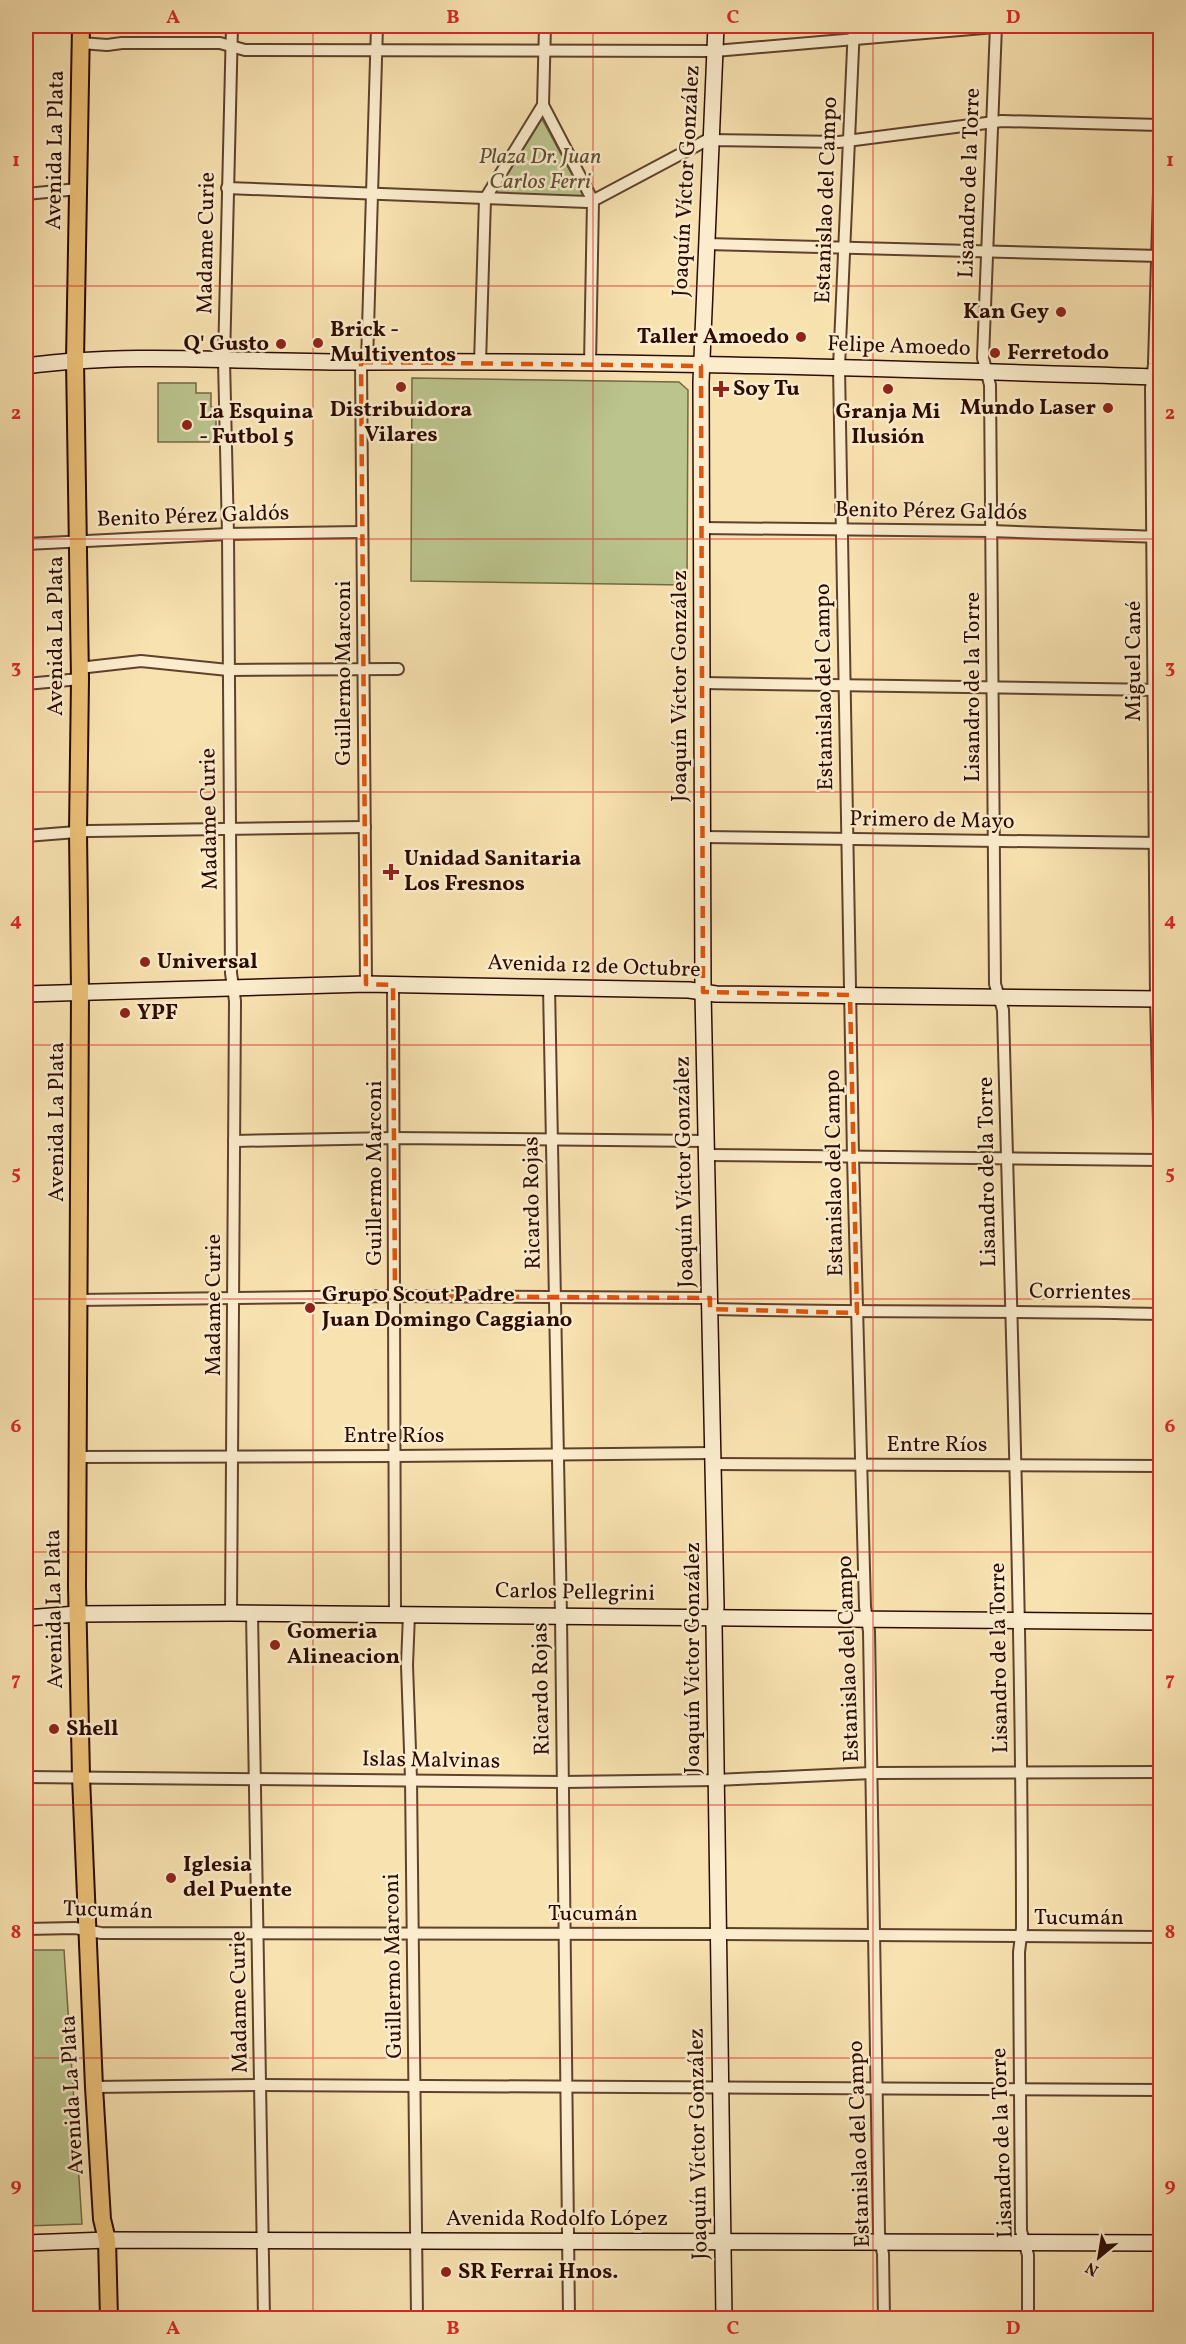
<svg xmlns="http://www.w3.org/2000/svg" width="1186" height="2344" viewBox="0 0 1186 2344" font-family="Vollkorn,serif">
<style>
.green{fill:#bbc48d;stroke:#746846;stroke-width:1.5}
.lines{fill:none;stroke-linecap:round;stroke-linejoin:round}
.street-casing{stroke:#5f412c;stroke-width:14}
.secondary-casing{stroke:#2c0b00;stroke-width:18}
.primary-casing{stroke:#2c0b00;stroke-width:20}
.street{stroke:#faeccc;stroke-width:10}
.secondary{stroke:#faeccc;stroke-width:15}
.primary{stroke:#ecc178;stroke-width:16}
.marked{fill:none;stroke:#df550b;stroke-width:4.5;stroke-dasharray:12 8;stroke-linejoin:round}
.grid{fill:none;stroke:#d62828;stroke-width:1.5;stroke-opacity:0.55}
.poi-dot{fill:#8f2418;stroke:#faeccc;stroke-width:2}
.labels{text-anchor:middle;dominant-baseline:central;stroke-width:5;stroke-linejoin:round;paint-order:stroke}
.street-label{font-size:22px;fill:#2c0b00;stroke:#faeccc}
.park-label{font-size:22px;font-style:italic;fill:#5e4c31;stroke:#faeccc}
.poi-label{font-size:22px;font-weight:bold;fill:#2c0b00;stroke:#faeccc;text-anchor:start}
.neatline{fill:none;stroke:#d62828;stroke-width:2}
.grid-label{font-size:20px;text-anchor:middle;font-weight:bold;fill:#d62828}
</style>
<rect width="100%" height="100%" fill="#f8e2b0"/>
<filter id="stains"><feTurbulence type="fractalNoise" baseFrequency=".00333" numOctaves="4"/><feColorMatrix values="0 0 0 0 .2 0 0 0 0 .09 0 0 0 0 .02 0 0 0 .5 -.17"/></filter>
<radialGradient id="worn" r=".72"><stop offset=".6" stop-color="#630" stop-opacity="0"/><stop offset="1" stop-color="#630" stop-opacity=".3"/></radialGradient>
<g class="green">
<path d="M542,119l42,78 -89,-3z"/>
<path d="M412,378l267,4 9,8 -1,195 -276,-4z"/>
<path d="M158,383h38v10h15v14h5v35h-58z"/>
<path d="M26,1950h38l18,274 -56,2z"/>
</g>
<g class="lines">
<g class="street-casing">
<g id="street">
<path d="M854,26l-15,341 14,790 12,450 4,24 10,602 4,21 1,64"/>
<path d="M996,26l-13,332 7,27 5,599 8,26c8,306 19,612 19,918l-3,24 2,279 7,24v63"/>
<path d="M81,43l26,2 15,-2h98l25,7 470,1 292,-25"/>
<path d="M543,105l50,96 -3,163"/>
<path d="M1160,158l-6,206 -3,24 5,611 4,164"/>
<path d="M227,188l361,14 10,-4 109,-58 132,2 163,-21 158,4"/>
<path d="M26,194l52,-5"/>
<path d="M707,244l453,12"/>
<path d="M361,362l5,622"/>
<path d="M367,362l10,-336"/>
<path d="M480,363l5,-164 58,-94 2,-79"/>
<path d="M702,528l289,3 169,6"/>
<path d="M26,544l202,-10 134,-2"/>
<path d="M79,668l62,-7 87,9 170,-1"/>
<path d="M702,683l456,7"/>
<path d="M26,684l54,-5"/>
<path d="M26,836l63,-5 276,-4"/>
<path d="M704,837l456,6"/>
<path d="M393,985l2,629"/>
<path d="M549,987l12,629 8,702"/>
<path d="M234,1141l160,-3 313,3"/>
<path d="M708,1155l452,5"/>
<path d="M77,1300l318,-4 315,2"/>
<path d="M710,1309c151,4 300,1 450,5"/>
<path d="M76,1457l319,-1 318,-3"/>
<path d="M713,1464l447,2"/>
<path d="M231,1613l4,-612 -4,-28 -3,-439 -4,-174 8,-334"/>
<path d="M252,1613l12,705"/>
<path d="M409,1614l-2,51 4,114 6,539"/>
<path d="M26,1777l537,5 153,-2 156,-7 288,-1"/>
<path d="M26,1929l49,-1 26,5 618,1 441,3"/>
<path d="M94,2087l167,-2 899,5"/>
</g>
</g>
<g class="secondary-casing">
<g id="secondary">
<path d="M716,26l-15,356 2,610 13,615 -2,18 10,693"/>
<path d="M26,366c111,-15 224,-3 336,-4 266,-2 532,7 798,15"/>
<path d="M26,994l340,-10 323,6 27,4 444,5"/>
<path d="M26,1618l51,-4 154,-1 929,9"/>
<path d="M26,2243l81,-3 1053,3"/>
</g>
</g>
<g class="primary-casing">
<path id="primary" d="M81,26l-6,334 5,319 -2,153 2,159 -3,596 4,190 13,310 8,132 5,21 2,78"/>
</g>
<use href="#street" class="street"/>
<use href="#secondary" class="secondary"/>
<use href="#primary" class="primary"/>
</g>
<path class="marked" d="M361,362l340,4 2,626 147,3 7,318 -147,-4v-11l-315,-2 -2,-311 -27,-1z"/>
<path class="grid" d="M313,26v2292M593,26v2292M873,26v2292M26,286h1134M26,539h1134M26,792h1134M26,1045h1134M26,1299h1134M26,1552h1134M26,1805h1134M26,2058h1134"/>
<g class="poi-dot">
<circle cx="1061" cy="312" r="6"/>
<circle cx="801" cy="337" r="6"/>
<circle cx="318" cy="343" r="6"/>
<circle cx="281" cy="344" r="6"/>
<circle cx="995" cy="353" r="6"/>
<circle cx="401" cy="387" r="6"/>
<path d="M718 380h6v6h6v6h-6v6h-6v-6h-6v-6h6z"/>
<circle cx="888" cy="389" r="6"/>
<circle cx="1108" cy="408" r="6"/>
<circle cx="187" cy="425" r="6"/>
<path d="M388 863h6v6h6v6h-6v6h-6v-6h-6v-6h6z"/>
<circle cx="145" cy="962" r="6"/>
<circle cx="125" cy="1013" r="6"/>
<circle cx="310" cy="1308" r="6"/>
<circle cx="275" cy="1645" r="6"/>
<circle cx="54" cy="1729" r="6"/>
<circle cx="171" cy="1878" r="6"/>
<circle cx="446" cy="2272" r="6"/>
</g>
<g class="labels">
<g class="street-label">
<text transform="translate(56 150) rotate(-89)">Avenida La Plata</text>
<text transform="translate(687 181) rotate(-87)">Joaquín Víctor González</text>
<text transform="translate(970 183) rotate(-88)">Lisandro de la Torre</text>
<text transform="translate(827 200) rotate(-88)">Estanislao del Campo</text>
<text transform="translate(207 243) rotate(-89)">Madame Curie</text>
<text transform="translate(899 347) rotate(2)">Felipe Amoedo</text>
<text transform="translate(931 512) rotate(1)">Benito Pérez Galdós</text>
<text transform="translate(193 517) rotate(-2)">Benito Pérez Galdós</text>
<text transform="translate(56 636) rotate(-90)">Avenida La Plata</text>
<text transform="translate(1134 661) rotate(-90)">Miguel Cané</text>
<text transform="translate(344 673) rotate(-90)">Guillermo Marconi</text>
<text transform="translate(680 686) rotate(-90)">Joaquín Víctor González</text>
<text transform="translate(825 687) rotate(-91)">Estanislao del Campo</text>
<text transform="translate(973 687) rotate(-90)">Lisandro de la Torre</text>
<text transform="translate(210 819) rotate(-91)">Madame Curie</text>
<text transform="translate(932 821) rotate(1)">Primero de Mayo</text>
<text transform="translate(594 967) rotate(2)">Avenida 12 de Octubre</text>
<text transform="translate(57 1122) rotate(-90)">Avenida La Plata</text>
<text transform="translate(685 1172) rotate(-91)">Joaquín Víctor González</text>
<text transform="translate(988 1172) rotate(-91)">Lisandro de la Torre</text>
<text transform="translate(375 1173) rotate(-90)">Guillermo Marconi</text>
<text transform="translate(835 1173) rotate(-91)">Estanislao del Campo</text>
<text transform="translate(533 1203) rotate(-91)">Ricardo Rojas</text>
<text transform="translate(1080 1293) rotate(1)">Corrientes</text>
<text transform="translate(214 1305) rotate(-90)">Madame Curie</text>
<text x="394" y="1436">Entre Ríos</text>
<text x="937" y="1445">Entre Ríos</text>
<text transform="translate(575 1593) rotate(1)">Carlos Pellegrini</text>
<text transform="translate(55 1609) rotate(-91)">Avenida La Plata</text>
<text transform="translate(693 1658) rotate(-90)">Joaquín Víctor González</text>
<text transform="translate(1000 1658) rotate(-91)">Lisandro de la Torre</text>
<text transform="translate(849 1659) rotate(-92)">Estanislao del Campo</text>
<text transform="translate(542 1689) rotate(-91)">Ricardo Rojas</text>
<text transform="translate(431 1761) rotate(1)">Islas Malvinas</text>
<text transform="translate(108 1911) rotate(2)">Tucumán</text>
<text x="593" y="1914">Tucumán</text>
<text x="1079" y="1918">Tucumán</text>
<text transform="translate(394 1966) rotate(-91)">Guillermo Marconi</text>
<text transform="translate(240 2002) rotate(-91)">Madame Curie</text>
<text transform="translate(73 2095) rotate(-93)">Avenida La Plata</text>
<text transform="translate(1003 2143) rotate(-92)">Lisandro de la Torre</text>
<text transform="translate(699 2144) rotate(-91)">Joaquín Víctor González</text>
<text transform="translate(860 2144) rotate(-92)">Estanislao del Campo</text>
<text x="557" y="2219">Avenida Rodolfo López</text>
</g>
<g class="park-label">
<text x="540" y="157">Plaza Dr. Juan<tspan x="540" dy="25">Carlos Ferri</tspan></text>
</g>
<g class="poi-label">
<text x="1049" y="312" text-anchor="end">Kan Gey</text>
<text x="330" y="330">Brick -<tspan x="330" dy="25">Multiventos</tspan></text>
<text x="789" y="337" text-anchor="end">Taller Amoedo</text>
<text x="269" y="344" text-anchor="end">Q' Gusto</text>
<text x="1007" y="353">Ferretodo</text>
<text x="733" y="389">Soy Tu</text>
<text x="1096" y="408" text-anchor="end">Mundo Laser</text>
<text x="401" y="410" text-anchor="middle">Distribuidora<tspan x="401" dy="25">Vilares</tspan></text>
<text x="199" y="412">La Esquina<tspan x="199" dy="25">- Futbol 5</tspan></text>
<text x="888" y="412" text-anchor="middle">Granja Mi<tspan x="888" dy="25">Ilusión</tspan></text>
<text x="404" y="859">Unidad Sanitaria<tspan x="404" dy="25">Los Fresnos</tspan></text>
<text x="157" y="962">Universal</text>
<text x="137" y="1013">YPF</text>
<text x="322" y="1295">Grupo Scout Padre<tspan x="322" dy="25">Juan Domingo Caggiano</tspan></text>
<text x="287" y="1632">Gomeria<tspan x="287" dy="25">Alineacion</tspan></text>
<text x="66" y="1729">Shell</text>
<text x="183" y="1865">Iglesia<tspan x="183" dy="25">del Puente</tspan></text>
<text x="458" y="2272">SR Ferrai Hnos.</text>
</g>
</g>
<rect width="1186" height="2344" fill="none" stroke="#f8e2b0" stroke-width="66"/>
<g transform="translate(1099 2257) rotate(210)" stroke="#faeccc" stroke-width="4.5" paint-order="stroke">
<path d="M0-4.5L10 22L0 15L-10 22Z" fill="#2c0b00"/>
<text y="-9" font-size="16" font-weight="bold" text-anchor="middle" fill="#2c0b00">N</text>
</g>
<rect x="33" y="33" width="1120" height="2278" class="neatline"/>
<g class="grid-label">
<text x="173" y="23">A</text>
<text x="453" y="23">B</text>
<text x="733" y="23">C</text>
<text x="1013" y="23">D</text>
<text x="16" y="166">1</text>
<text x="1170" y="166">1</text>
<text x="16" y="419">2</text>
<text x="1170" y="419">2</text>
<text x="16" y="673">3</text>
<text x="1170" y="673">3</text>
<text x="16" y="926">4</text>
<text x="1170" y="926">4</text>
<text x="16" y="1179">5</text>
<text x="1170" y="1179">5</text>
<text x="16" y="1432">6</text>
<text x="1170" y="1432">6</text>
<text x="16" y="1685">7</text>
<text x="1170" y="1685">7</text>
<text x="16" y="1938">8</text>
<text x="1170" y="1938">8</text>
<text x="16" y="2191">9</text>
<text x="1170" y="2191">9</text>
<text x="173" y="2334">A</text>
<text x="453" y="2334">B</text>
<text x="733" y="2334">C</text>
<text x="1013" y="2334">D</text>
</g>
<rect width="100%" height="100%" filter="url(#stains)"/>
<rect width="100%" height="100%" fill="url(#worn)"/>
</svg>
